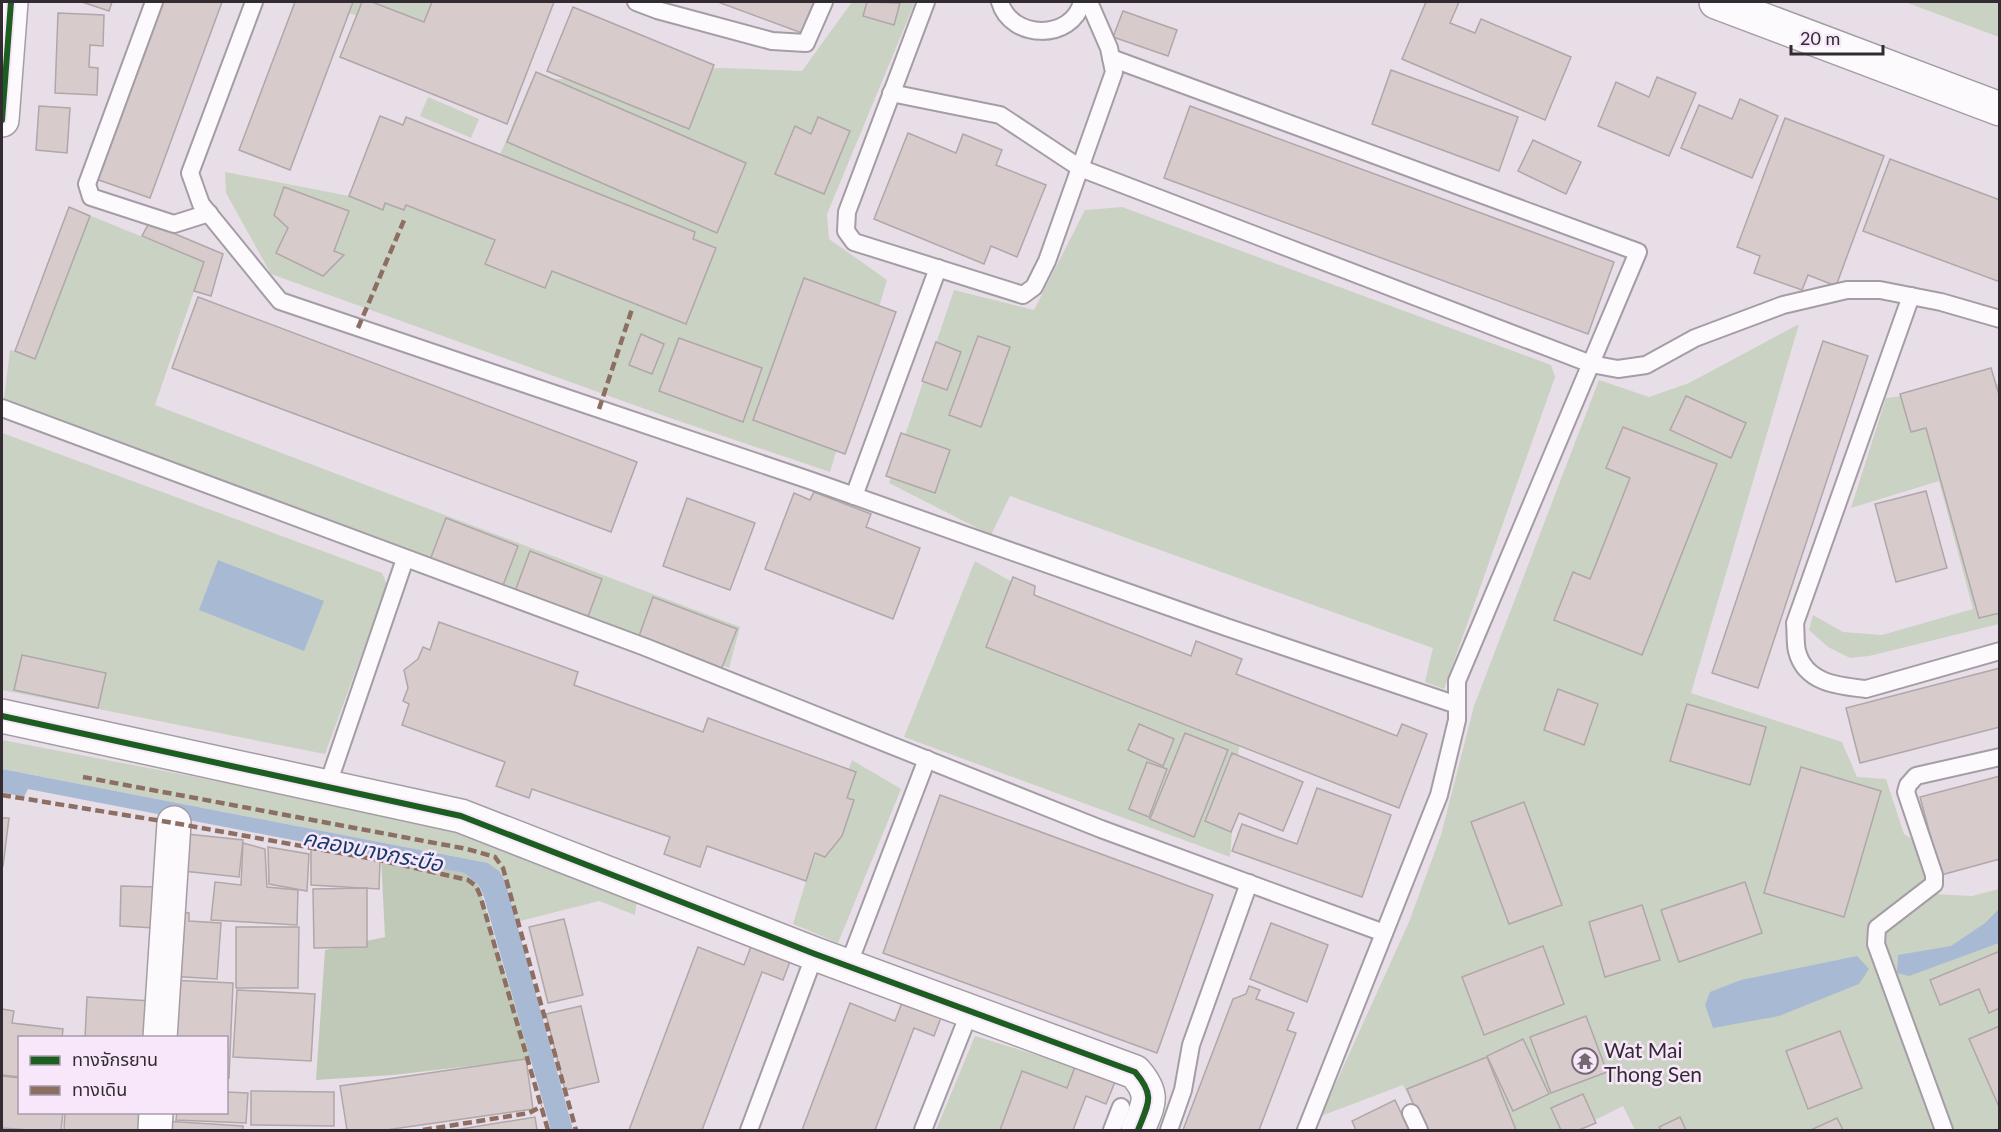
<svg xmlns="http://www.w3.org/2000/svg" width="2001" height="1132" viewBox="0 0 2001 1132" font-family="Lato,'Noto Sans Thai',sans-serif">
<style>
.green{fill:#cad2c3}
.forest{fill:#c0c9b8}
.water{fill:#a8b9d4}
.building{fill:#d8cbcb;stroke:#afa7a9;stroke-width:1.5}
.lines{fill:none;stroke-linecap:round;stroke-linejoin:round}
.lane-casing{stroke:#a49da5;stroke-width:20}
.street-casing{stroke:#a49da5;stroke-width:36}
.secondary-casing{stroke:#a49da5;stroke-width:36}
.lane{stroke:#fcfafc;stroke-width:16}
.street{stroke:#fcfafc;stroke-width:33}
.secondary{stroke:#fcfafc;stroke-width:33}
.quiet{stroke:#8d6e63;stroke-width:4.5;stroke-dasharray:9 4.5;stroke-linecap:butt}
.cycleway-casing{stroke:#f8e7fa;stroke-width:10}
.cycleway{stroke:#1b5e20;stroke-width:6}
.labels{text-anchor:middle;dominant-baseline:central;stroke-width:5;stroke-linejoin:round;paint-order:stroke}
.poi-label{font-size:21px;fill:#322b32;stroke:#f8e7fa;text-anchor:start}
.water-label{font-size:22px;font-style:italic;fill:#153c68;stroke:#f8e7fa}
</style>
<rect width="100%" height="100%" fill="#e8dee8"/>
<g class="green">
<path d="M343,2h117l-20,42 -100,-34z"/>
<path d="M852,2h63l-88,212 2,25 58,41 -57,192 -160,-54 -399,-144 -45,-81 -1,-21 124,24 151,-41 31,-74 190,-13 81,3z"/>
<path d="M1905,2h94v35z"/>
<path d="M428,97l51,22 -8,19 -51,-22z"/>
<path d="M69,207l135,55 -49,143 585,222 -11,41 -725,-269 6,-49 5,1z"/>
<path d="M1122,207l429,158 4,12 -111,312 -19,-7 8,-34 -423,-152 -19,39 -102,-52 65,-193 80,20 51,-100z"/>
<path d="M1799,324l-108,369 151,49 15,35 29,2 18,55 16,10 15,50 37,2 27,-7v241h-364l-12,-24 -48,24h-149l-23,-45 -82,31 88,-194 32,-87 33,-129 125,-326 50,17 40,-14z"/>
<path d="M1999,384v240l-130,32 -19,2 -22,-11 -19,-17 4,-15 30,17 39,3 91,-26 -34,-128 -88,27 35,-110z"/>
<path d="M2,433l380,140 5,12 -62,169 -323,-64z"/>
<path d="M975,561l267,150 -12,146 -326,-120z"/>
<path d="M2,740l434,83 86,35 115,40 -2,17 -36,-14 -83,21c-6,-25 -6,-42 -28,-59l-486,-94z"/>
<path d="M852,760l49,29 -63,154 -45,-19 13,-43z"/>
<path d="M975,1036l100,31 -8,21 -45,-17 -22,59h-64z"/>
</g>
<path class="forest" d="M381,856l83,17 14,11 53,175 -138,16 -77,5 9,-130 60,-13z"/>
<g class="water">
<path d="M218,560l106,41 -20,50 -105,-41z"/>
<path d="M2,769l486,94 12,9 6,12 67,246h-22l-68,-236 -5,-10 -14,-11 -436,-84 -4,8 -22,-5z"/>
<path d="M1999,909v34l-90,33 -12,-3 1,-18 53,-9 34,-23z"/>
<path d="M1857,956l12,13 -10,15 -80,32 -66,12 -8,-23 5,-13 31,-12z"/>
</g>
<g class="building">
<path d="M82,2h30l-3,9z"/>
<path d="M161,2h61l-72,196 -54,-19z"/>
<path d="M295,2h58l-63,168 -51,-20z"/>
<path d="M362,2h10l52,20 8,-20h122l-47,122 -167,-67z"/>
<path d="M718,2h96l-12,31z"/>
<path d="M867,2l33,1 -6,22 -31,-9z"/>
<path d="M1426,2h33l-9,21 25,10 6,-14 90,38 -26,63 -143,-61z"/>
<path d="M573,7l141,58 -25,64 -142,-58z"/>
<path d="M1123,11l54,19 -9,26 -55,-19z"/>
<path d="M58,13l46,2 -1,31 -13,-1 -1,22 9,1 -1,27 -42,-2z"/>
<path d="M1391,70l127,47 -19,54 -127,-47z"/>
<path d="M536,72l210,91 -29,70 -210,-91z"/>
<path d="M1657,77l39,16 -27,63 -71,-30 18,-44 33,15z"/>
<path d="M1740,99l38,17 -26,62 -71,-30 18,-43 33,14z"/>
<path d="M39,106l31,2 -3,45 -31,-3z"/>
<path d="M1190,106l424,156 -26,72 -424,-156z"/>
<path d="M380,116l23,9 3,-8 289,115 -2,7 23,9 -30,76 -134,-53 -7,17 -60,-24 10,-24 -89,-35 -2,5 -19,-7 -2,7 -34,-14z"/>
<path d="M818,117l32,14 -26,63 -49,-20 20,-48 16,8z"/>
<path d="M1785,118l99,38 -48,130 -28,-11 -6,15 -48,-17 6,-17 -23,-9z"/>
<path d="M908,133l48,20 7,-19 39,16 -6,15 50,20 -29,72 -26,-11 -7,18 -110,-45z"/>
<path d="M1533,140l48,22 -15,32 -48,-23z"/>
<path d="M1890,159l110,41v82l-137,-51z"/>
<path d="M284,187l65,24 -15,40 10,4 -21,21 -47,-23 12,-25 -14,-13z"/>
<path d="M69,207l21,9 -55,143 -20,-8z"/>
<path d="M149,223l74,31 -12,42 -17,-5 10,-29 -62,-26z"/>
<path d="M804,278l92,34 -51,142 -92,-34z"/>
<path d="M198,297l439,165 -26,70 -439,-164z"/>
<path d="M641,334l23,10 -12,30 -23,-9z"/>
<path d="M978,336l32,11 -29,80 -32,-12z"/>
<path d="M679,338l83,30 -19,54 -84,-31z"/>
<path d="M1823,341l45,15 -110,332 -46,-15z"/>
<path d="M936,342l25,10 -14,38 -25,-9z"/>
<path d="M1991,368l9,30v215l-21,5 -53,-190 -15,4 -11,-38z"/>
<path d="M1686,396l60,27 -15,35 -61,-28z"/>
<path d="M1623,427l94,37 -75,191 -88,-35 19,-48 17,7 40,-101 -24,-10z"/>
<path d="M901,433l49,17 -15,43 -49,-17z"/>
<path d="M1926,491l21,77 -51,14 -21,-78z"/>
<path d="M814,492l57,22 -5,13 54,21 -27,71 -128,-50 29,-76 16,7z"/>
<path d="M687,498l68,25 -25,67 -67,-24z"/>
<path d="M446,518l72,28 -16,42 -72,-28z"/>
<path d="M530,551l72,28 -16,43 -72,-28z"/>
<path d="M1013,577l22,9 -1,9 157,61 5,-15 46,18 -6,15 161,62 5,-12 25,10 -28,74 -413,-161z"/>
<path d="M653,597l84,32 -16,41 -83,-31z"/>
<path d="M439,622l139,50 -4,13 129,47 5,-14 148,54 -9,26 7,2 -12,36 -17,21 -10,-4 -9,28 -99,-35 -7,21 -36,-13 6,-17 -138,-48 -3,9 -33,-12 9,-24 -103,-37 7,-21 -6,-3 5,-13 -4,-18 14,-11 5,-12 7,3z"/>
<path d="M22,655l84,18 -8,35 -84,-18z"/>
<path d="M2000,668v59l-140,36 -14,-55z"/>
<path d="M1558,689l40,15 -14,41 -40,-15z"/>
<path d="M1687,704l79,23 -16,58 -80,-24z"/>
<path d="M1139,724l35,15 -11,27 -35,-16z"/>
<path d="M1185,733l43,17 -34,87 -44,-18z"/>
<path d="M1232,753l71,29 -20,49 -44,-18 -8,19 -26,-11z"/>
<path d="M1147,762l20,7 -18,48 -20,-8z"/>
<path d="M1801,767l80,24 -37,126 -80,-24z"/>
<path d="M2000,776v83l-59,16 -21,-78z"/>
<path d="M1317,788l74,27 -29,82 -130,-46 10,-27 55,20z"/>
<path d="M940,795l273,100 -56,158 -274,-100z"/>
<path d="M1524,802l38,103 -53,19 -38,-102z"/>
<path d="M2,818h7l-6,48h-1z"/>
<path d="M187,834l56,6 -4,37 -56,-6z"/>
<path d="M243,843l22,6 2,38 31,3 -1,35 -86,-5 4,-38 26,3z"/>
<path d="M268,847l41,7 -2,37 -38,-7z"/>
<path d="M311,849l69,12 -1,28 -68,-4z"/>
<path d="M1745,882l17,51 -83,29 -18,-52z"/>
<path d="M121,886l35,1 -1,41 -35,-2z"/>
<path d="M367,888v59l-53,1 -1,-59z"/>
<path d="M1642,905l18,55 -55,17 -16,-55z"/>
<path d="M173,912l16,1v8l32,2 -4,56 -48,-3z"/>
<path d="M564,919l19,76 -35,8 -19,-76z"/>
<path d="M1271,923l57,22 -21,57 -57,-23z"/>
<path d="M236,927h63l-1,61h-62z"/>
<path d="M752,944l39,15 -8,21 -21,-8 -60,158h-73l69,-183 46,18z"/>
<path d="M1543,946l21,58 -80,31 -22,-58z"/>
<path d="M2000,951v57l-11,5 -10,-24 -39,16 -10,-25z"/>
<path d="M169,980l64,3 -4,95h-3v-40h-59z"/>
<path d="M1249,986l11,4 -4,9 38,14 -7,17 9,3 -37,97h-76l50,-131 13,-5z"/>
<path d="M237,990l78,4 -4,67 -78,-4z"/>
<path d="M87,997l64,4 -2,37h-64z"/>
<path d="M903,1000l39,15 -8,21 -20,-8 -39,102h-73l48,-127 45,18z"/>
<path d="M581,1006l18,76 -34,8 -19,-76z"/>
<path d="M2,1009l12,2 -2,12 51,6 -1,9h-42v39l-18,-2z"/>
<path d="M1586,1016l21,56 -56,21 -21,-56z"/>
<path d="M2000,1026v83l-31,-70z"/>
<path d="M1840,1031l22,57 -54,21 -22,-58z"/>
<path d="M1523,1039l26,55 -36,17 -26,-55z"/>
<path d="M1487,1057l29,73h-92l-17,-41z"/>
<path d="M526,1059l7,50 -147,21h-39l-7,-44z"/>
<path d="M1075,1067l40,15 -9,22 -20,-8 -13,34h-73l22,-59 45,17z"/>
<path d="M2,1076l18,2v34h43l-2,18h-32l-27,-2z"/>
<path d="M251,1091l83,1v34l-83,-1z"/>
<path d="M226,1092l22,1 -2,30 -70,-3 1,-8h49z"/>
<path d="M1583,1094l13,29 -17,7h-18l-10,-22z"/>
<path d="M1395,1100l14,30h-53l-4,-9z"/>
<path d="M65,1112h79l-1,18h-79z"/>
<path d="M535,1117l2,13h-82z"/>
<path d="M1680,1117l6,13h-25l-2,-3z"/>
<path d="M1837,1118l6,12h-30v-1z"/>
<path d="M164,1121l79,5v4h-79z"/>
</g>
<g class="lines">
<g class="lane-casing">
<g id="lane">
<path d="M154,2l-67,182 4,13 83,27 35,-11"/>
<path d="M254,2l-64,171 11,31 79,97 529,179 417,147 231,78"/>
<path d="M636,2l21,8 115,31 34,2 18,-41"/>
<path d="M926,2l-79,210 -1,19 8,11 169,53 11,-8 13,-26 67,-189 -5,-24 -20,-46"/>
<path d="M1000,2c11,38 72,39 82,0"/>
<path d="M1111,58l527,194 -181,429v39l-18,75 -133,335"/>
<path d="M891,93l109,22 80,53 511,196 27,5 28,-4 49,-27 88,-33 64,-15h33l61,12 59,17"/>
<path d="M1911,296l-116,327c1,9 0,20 2,28 8,32 41,35 69,38l134,-38"/>
<path d="M2,408l643,239 456,182 283,104"/>
<path d="M854,496l84,-228"/>
<path d="M327,787l78,-228"/>
<path d="M848,966l79,-207"/>
<path d="M1411,1113l8,17"/>
<path d="M749,1130l66,-176"/>
<path d="M923,1130l47,-119"/>
<path d="M1112,1130l9,-23"/>
<path d="M1169,1130l14,-40 8,-45 58,-162"/>
<path d="M1944,1130l-68,-186 1,-16 57,-44v-9l-28,-83 2,-7 8,-9 84,-19"/>
</g>
</g>
<g class="street-casing">
<g id="street">
<path d="M2,120l9,-118"/>
<path d="M2,716l459,100 354,138 320,118c21,24 13,32 3,58"/>
<path d="M160,1038l14,-215"/>
<path d="M155,1130l1,-18"/>
</g>
</g>
<g class="secondary-casing">
<path id="secondary" d="M1716,2l284,107"/>
</g>
<use href="#lane" class="lane"/>
<use href="#street" class="street"/>
<use href="#secondary" class="secondary"/>
<g class="quiet">
<path d="M358,328l47,-110"/>
<path d="M599,409l33,-100"/>
<path d="M83,777l384,72 28,8 8,11 73,262"/>
<path d="M2,795l172,28 205,37 89,20 8,6 4,9 68,235"/>
<path d="M423,1130l106,-17 13,-7"/>
</g>
<g class="cycleway-casing">
<g id="cycleway">
<path d="M2,120l9,-118"/>
<path d="M2,716l459,100 354,138 320,118c21,24 13,32 3,58"/>
</g>
</g>
<use href="#cycleway" class="cycleway"/>
</g>
<defs>
<g id="temple-ring" transform="scale(1.35)"><circle r="9.5" fill="#f8e7fa" stroke="#726a72" stroke-width="1.5"/><path d="M0-6L5-2H3V0L6.5 2.5H4V6H1.5V3h-3V6H-4V2.5H-6.5L-3 0V-2H-5Z" fill="#726a72"/></g>
</defs>
<g fill-rule="evenodd">
<use href="#temple-ring" x="1585" y="1061"/>
</g>
<g class="labels">
<g class="poi-label">
<text x="1604" y="1049">Wat Mai<tspan x="1604" dy="24">Thong Sen</tspan></text>
</g>
<g class="water-label">
<text transform="translate(373 850) rotate(11)">คลองบางกระบือ</text>
</g>
</g>
<rect width="2001" height="1132" fill="none" stroke="#322b32" stroke-width="6"/>
<rect x="18" y="1036" width="210" height="78" fill="#f8e7fa" stroke="#a99caa" stroke-width="1.5"/>
<rect x="30" y="1056" width="30" height="9" fill="#1b5e20" stroke="#a99caa" stroke-width="1.5"/>
<text x="72" y="1066" font-size="18" fill="#322b32">ทางจักรยาน</text>
<rect x="30" y="1086" width="30" height="9" fill="#8d6e63" stroke="#a99caa" stroke-width="1.5"/>
<text x="72" y="1096" font-size="18" fill="#322b32">ทางเดิน</text>
<path d="M1791 45v9h92v-9" fill="none" stroke="#322b32" stroke-width="3"/>
<text x="1800" y="45" font-size="18" fill="#322b32" stroke="#f8e7fa" stroke-width="4.5" paint-order="stroke">20 m</text>
</svg>
